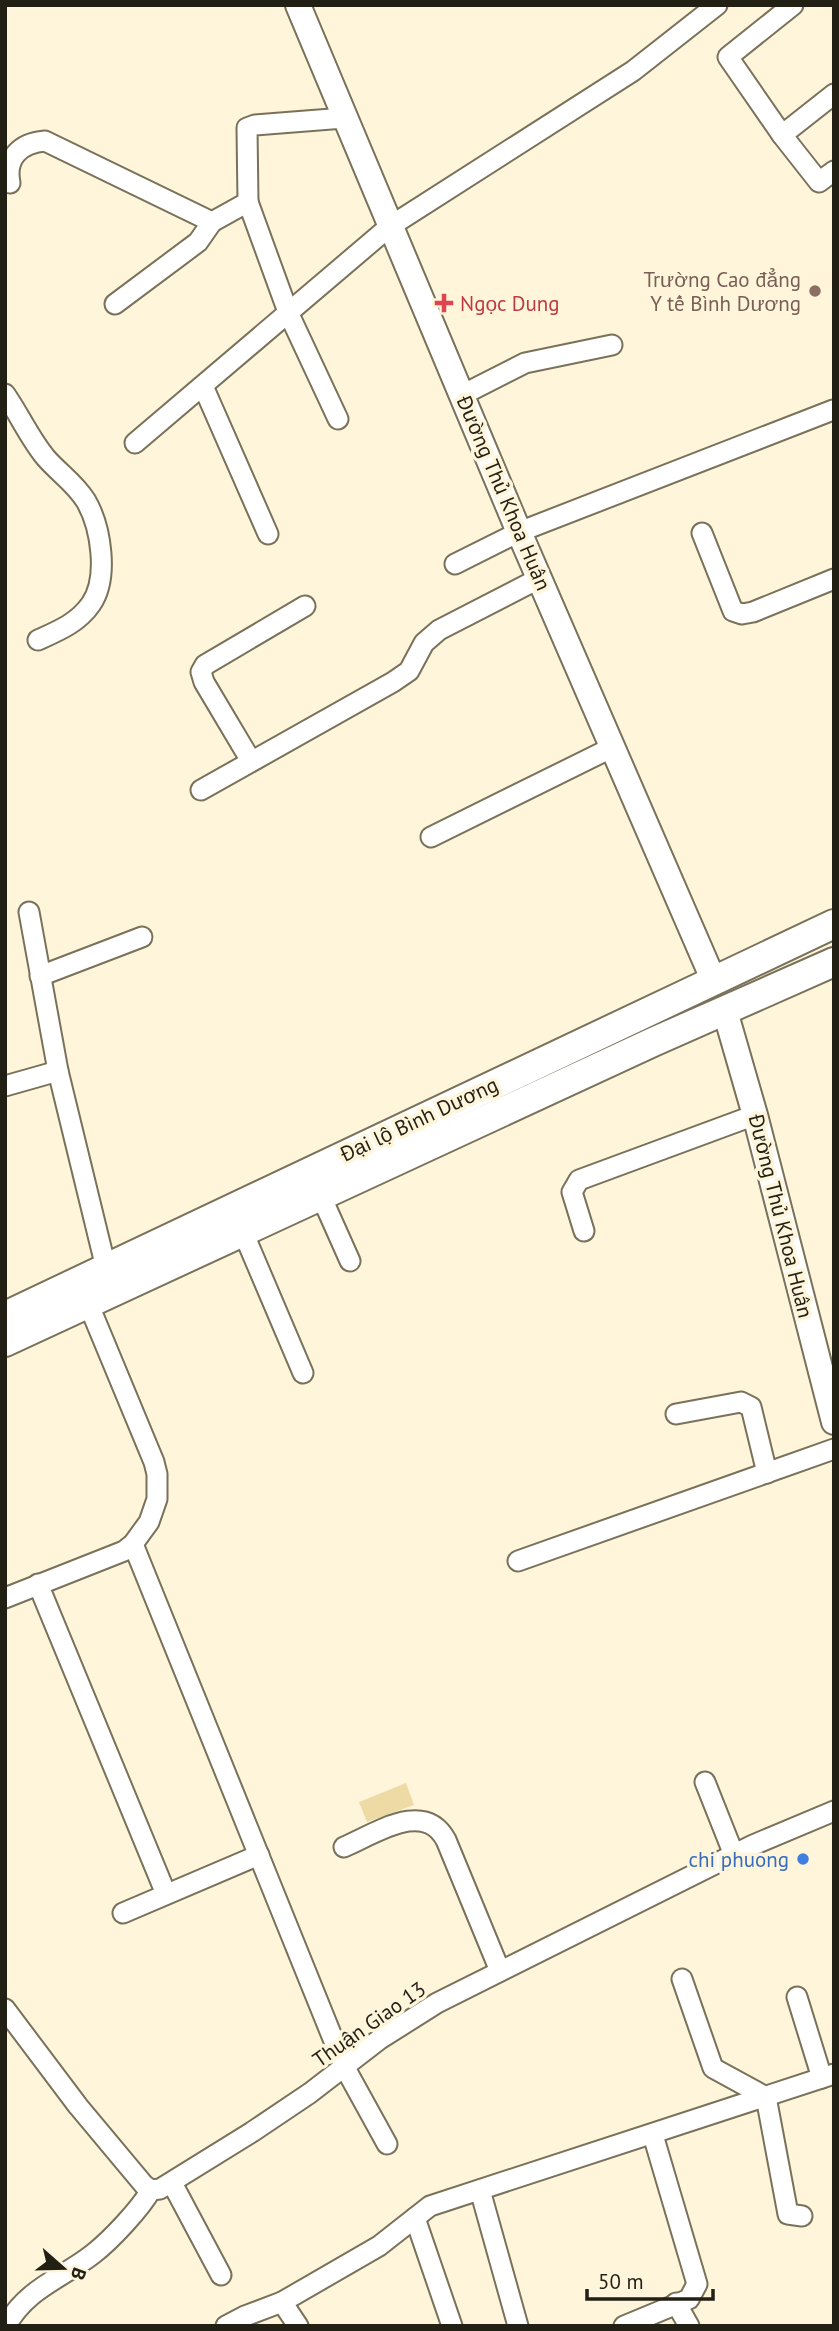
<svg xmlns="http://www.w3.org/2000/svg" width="839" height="2331" viewBox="0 0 839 2331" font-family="'PT Sans',sans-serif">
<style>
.building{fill:#eedaa4}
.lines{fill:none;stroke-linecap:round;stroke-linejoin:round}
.minor-casing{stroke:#79715a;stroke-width:23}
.major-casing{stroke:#79715a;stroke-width:28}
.highway-casing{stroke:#79715a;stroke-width:32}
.minor{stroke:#fff;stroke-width:19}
.major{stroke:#fff;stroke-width:24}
.highway{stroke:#fff;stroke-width:28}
.education-dot{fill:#8d6e63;stroke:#fff5db;stroke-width:2.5}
.health-dot{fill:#e0444e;stroke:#fff5db;stroke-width:2.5}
.shop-dot{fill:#3f7fe0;stroke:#fff5db;stroke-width:2.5}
.labels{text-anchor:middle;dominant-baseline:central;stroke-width:7;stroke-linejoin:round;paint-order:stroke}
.education-label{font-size:21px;fill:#785e54;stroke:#fff5db;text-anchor:end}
.health-label{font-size:21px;fill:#be3a42;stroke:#fff5db;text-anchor:start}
.street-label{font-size:21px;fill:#221f15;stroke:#fff5db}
.shop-label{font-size:21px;fill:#366cbe;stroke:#fff5db;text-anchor:end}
</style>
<rect width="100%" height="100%" fill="#fff5db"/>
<path class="building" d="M406,1783l8,22 -47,17 -8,-20z"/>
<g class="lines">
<g class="minor-casing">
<g id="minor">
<path d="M793,5l-65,52 54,78 37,47 15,-11"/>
<path d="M782,135l52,-41"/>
<path d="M10,183c-5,-25 10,-40 35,-42l167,81 36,-20 -1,-74 8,-3 89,-7"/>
<path d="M248,202l40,110 50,107"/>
<path d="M115,304l83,-62 14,-20"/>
<path d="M203,386l65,148"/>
<path d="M5,394c14,20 25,45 41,64 13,15 29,25 40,43 15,26 23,77 5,103 -13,19 -33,27 -53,36"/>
<path d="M462,395l63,-32 87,-18"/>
<path d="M135,443l254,-216 244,-156 84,-66"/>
<path d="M702,533l31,78 9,3 11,-2 81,-33"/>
<path d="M455,564l64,-32 314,-122"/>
<path d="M251,761l-47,-79 -3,-10 4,-7 100,-59"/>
<path d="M201,790l192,-108 16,-11 15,-28 15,-13 101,-52"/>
<path d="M431,837l182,-90"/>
<path d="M29,912l29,159 48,197"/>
<path d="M40,976l102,-39"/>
<path d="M5,1086l53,-15"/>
<path d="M321,1196l29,65"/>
<path d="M584,1231l-12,-39 7,-12 176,-65"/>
<path d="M243,1232l60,141"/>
<path d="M676,1414l65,-12 10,5 16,66"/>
<path d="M133,1544l211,522 43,78"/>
<path d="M518,1561l316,-112"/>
<path d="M38,1584l128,310"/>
<path d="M5,1598l119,-47 9,-7 16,-22 8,-23v-25l-3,-12 -66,-159"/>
<path d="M705,1782l29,73"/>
<path d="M344,1847c31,-13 80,-48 102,-7l54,131"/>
<path d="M123,1913l136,-58"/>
<path d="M682,1979l31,89 53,29 22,117 14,2"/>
<path d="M797,1997l25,81"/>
<path d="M5,2009l73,97 66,79 7,5 9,-1 92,-57 58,-39 70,-54 57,-36 316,-158 81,-34"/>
<path d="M172,2183l49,92"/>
<path d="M480,2190l38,136"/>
<path d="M415,2218l37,108"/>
<path d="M282,2302l16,24"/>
<path d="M676,2303l13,23"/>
<path d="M6,2326c21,-38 55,-47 87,-72 18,-14 47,-45 58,-64"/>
<path d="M226,2326l19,-10 37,-14 97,-56 51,-40 404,-132"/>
<path d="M624,2326l65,-27 8,-15 -44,-149"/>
</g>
</g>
<g class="major-casing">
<g id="major">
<path d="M298,5l221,527 194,447"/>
<path d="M725,1011l30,104 79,307"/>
</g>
</g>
<g class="highway-casing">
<g id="highway">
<path d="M5,1316l829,-392"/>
<path d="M5,1342l648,-300 181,-80"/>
</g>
</g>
<use href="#minor" class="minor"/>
<use href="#major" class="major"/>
<use href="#highway" class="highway"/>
</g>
<circle class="education-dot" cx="815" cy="291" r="7"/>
<path class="health-dot" d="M440.5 292.5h7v7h7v7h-7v7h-7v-7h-7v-7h7z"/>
<circle class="shop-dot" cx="803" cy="1859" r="7"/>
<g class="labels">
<g class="education-label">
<text x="801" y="279">Trường Cao đẳng<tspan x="801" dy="24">Y tế Bình Dương</tspan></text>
</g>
<g class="health-label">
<text x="460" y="303">Ngọc Dung</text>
</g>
<g class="street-label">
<text transform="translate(504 493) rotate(67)">Đường Thủ Khoa Huân</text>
<text transform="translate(419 1119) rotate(-25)">Đại lộ Bình Dương</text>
<text transform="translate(781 1216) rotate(76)">Đường Thủ Khoa Huân</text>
<text transform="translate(369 2024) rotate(-35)">Thuận Giao 13</text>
</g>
<g class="shop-label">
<text x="789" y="1859">chi phuong</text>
</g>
</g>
<rect width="839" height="2331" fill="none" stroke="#221f15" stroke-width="14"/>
<g transform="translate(63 2268) rotate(110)" stroke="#fff5db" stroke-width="5" paint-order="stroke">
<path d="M0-5L12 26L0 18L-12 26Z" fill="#221f15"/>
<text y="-10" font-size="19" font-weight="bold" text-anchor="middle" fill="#221f15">B</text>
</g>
<path d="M587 2289v10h126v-10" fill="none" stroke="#221f15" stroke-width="3.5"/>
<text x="598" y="2289" font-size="21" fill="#221f15" stroke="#fff5db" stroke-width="5" paint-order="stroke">50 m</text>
</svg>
